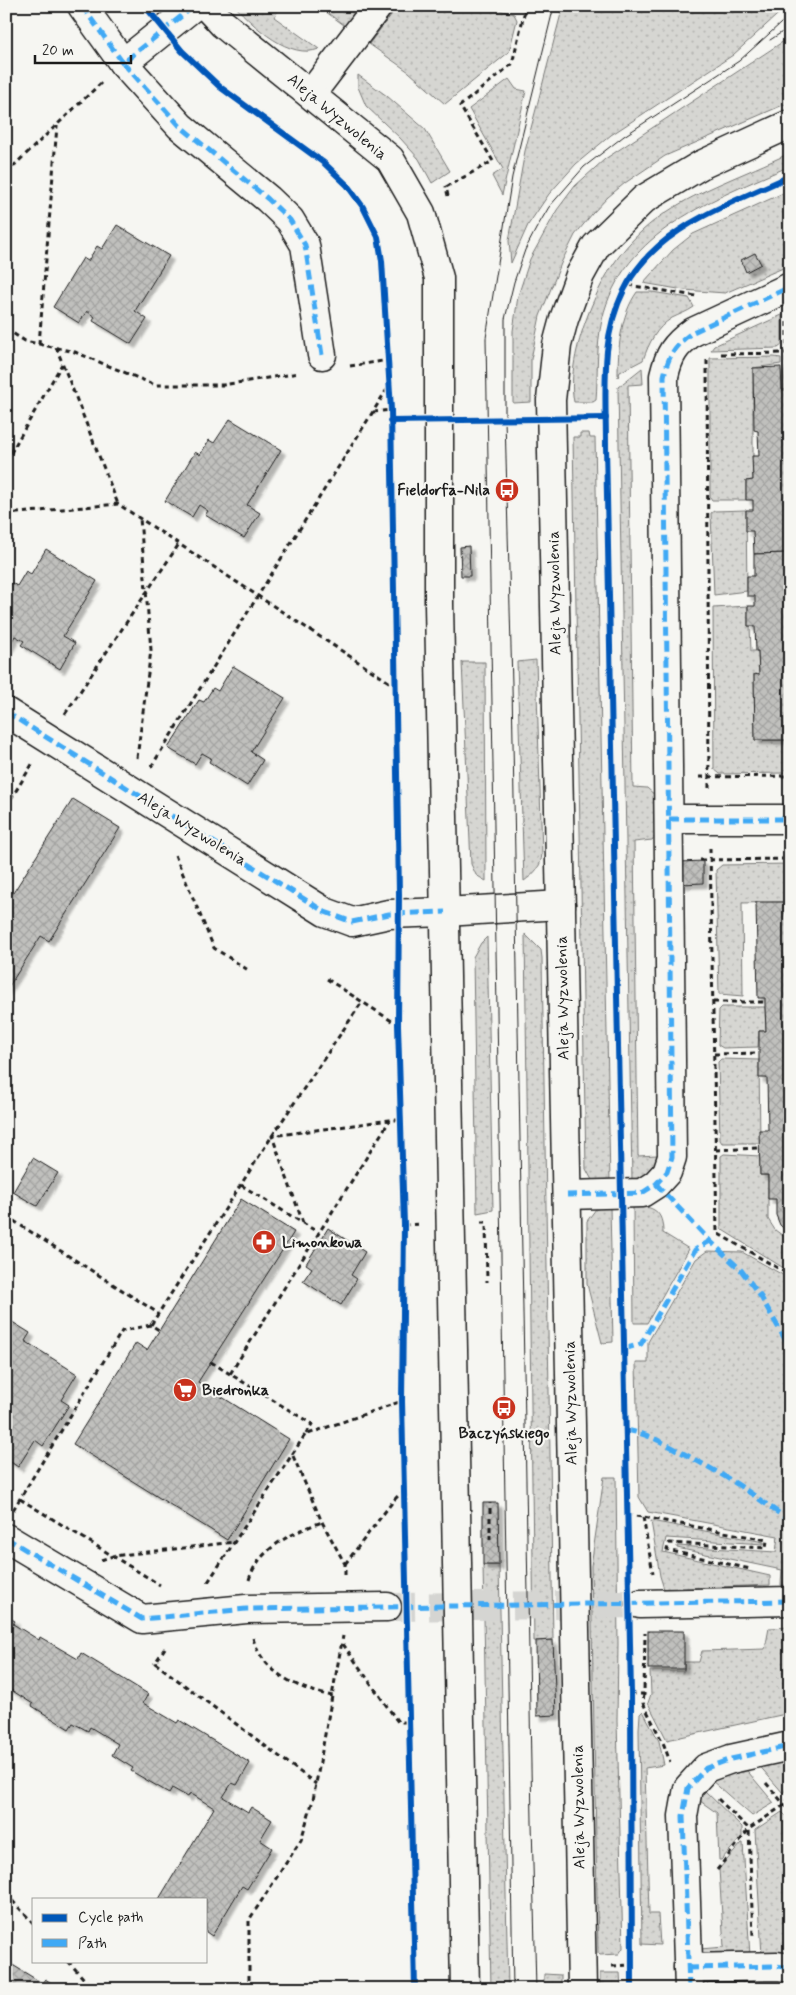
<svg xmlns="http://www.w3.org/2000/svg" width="796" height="1995" viewBox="0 0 796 1995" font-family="Mynerve,sans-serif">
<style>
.green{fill:url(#green-dots);stroke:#797977}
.building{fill:url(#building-cross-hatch);stroke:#1c1c1c;filter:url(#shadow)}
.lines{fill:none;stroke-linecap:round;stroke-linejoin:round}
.minor-tunnel{stroke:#d5d5d2;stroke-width:28;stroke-dasharray:28 14;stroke-linecap:butt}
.minor-casing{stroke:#1c1c1c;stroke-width:31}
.major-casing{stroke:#1c1c1c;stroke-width:31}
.path{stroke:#1c1c1c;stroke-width:3;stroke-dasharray:5 4;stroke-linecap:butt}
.minor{stroke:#f6f6f2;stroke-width:28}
.major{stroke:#f6f6f2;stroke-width:28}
.tram{stroke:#1c1c1c;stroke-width:1}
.quiet{stroke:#3fa9f5;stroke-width:5;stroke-dasharray:10 5;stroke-linecap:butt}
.cycleway-casing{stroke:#f6f6f2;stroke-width:9}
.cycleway{stroke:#0057b8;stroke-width:6}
.labels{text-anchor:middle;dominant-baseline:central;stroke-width:4.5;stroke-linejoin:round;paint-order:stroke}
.street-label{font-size:16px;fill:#1c1c1c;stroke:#f6f6f2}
.poi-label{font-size:16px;font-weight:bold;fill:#1c1c1c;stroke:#f6f6f2;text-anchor:start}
</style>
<defs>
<pattern id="green-dots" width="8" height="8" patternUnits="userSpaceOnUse" patternTransform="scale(1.25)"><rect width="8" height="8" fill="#d6d6d2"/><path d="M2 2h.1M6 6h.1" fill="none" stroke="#b7b7b4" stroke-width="1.8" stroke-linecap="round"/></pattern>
<pattern id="building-cross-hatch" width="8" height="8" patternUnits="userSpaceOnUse" patternTransform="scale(1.25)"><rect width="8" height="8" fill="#c0c0bd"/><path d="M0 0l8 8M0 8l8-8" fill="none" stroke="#a4a4a2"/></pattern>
<filter id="shadow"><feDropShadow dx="4.5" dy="4.5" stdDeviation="1" flood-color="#0004"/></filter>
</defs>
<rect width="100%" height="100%" fill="#f6f6f2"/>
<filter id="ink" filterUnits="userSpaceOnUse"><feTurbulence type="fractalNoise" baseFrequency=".02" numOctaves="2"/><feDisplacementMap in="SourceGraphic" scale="10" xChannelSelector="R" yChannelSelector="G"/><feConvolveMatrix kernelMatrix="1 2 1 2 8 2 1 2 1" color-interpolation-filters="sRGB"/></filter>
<g filter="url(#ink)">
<g class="green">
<path d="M235,6h46l-7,11 45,32c-29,11 -65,-22 -84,-43z"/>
<path d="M318,6h47l-17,22z"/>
<path d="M398,6h87l29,8 3,6 -8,32 -64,52 -36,-32 -40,-28z"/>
<path d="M563,6h224l-54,49 -122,80 -35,29 -27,30 -21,31 -17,38 -2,-22 16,-90z"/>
<path d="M790,37v65l-125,54 -40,27 -17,14 -16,17 -17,21 -13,26 -22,55 -9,43v43l-18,1v-72l5,-35 12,-37 27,-49 18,-24 30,-27z"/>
<path d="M358,75l29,21 38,33 25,42 -18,12 -13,-24 -19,-21 -34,-32 -8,-19z"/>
<path d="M509,79l7,10 10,2 -24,104 -10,-19 11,-7 -34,-60z"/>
<path d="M790,153v13c-75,33 -167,64 -188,154 -6,26 -4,54 -6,80l-3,2h-19c-5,-26 3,-57 12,-82 40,-111 108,-122 204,-167z"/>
<path d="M790,190v75l-65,28 -41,-3 -41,-7 30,-33 20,-16z"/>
<path d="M637,292h15l37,6 5,9c-7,5 -14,7 -22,11 -16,10 -23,25 -29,42l-23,12 -2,5c0,-28 2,-61 19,-85z"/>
<path d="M782,315v30l-4,3 -67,2 3,-4z"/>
<path d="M774,357l7,1v6l-28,4v112l-7,1v19h-34l-2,-3v-139z"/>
<path d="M642,368l1,16 -15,1 5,402 14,1 10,9v36l-5,7 -18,2 4,314 19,-1 6,8 -11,13 -20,5 -14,-794z"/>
<path d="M580,433h9l1,5h5l15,744 -18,-2 -6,-11 -13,-732h7z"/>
<path d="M746,510l1,81 -33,4 -3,-82 3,-2z"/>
<path d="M748,606v20h2l1,25h7l1,24h-5l1,65h31v29l-3,4 -63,1 -6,-5 -1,-161z"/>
<path d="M536,660l6,194c-1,13 -8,20 -18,27l-7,-219z"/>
<path d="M462,662h23l1,219 -10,-6 -5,-11z"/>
<path d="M790,864v50h-5v-12l-43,1 1,93 -24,-2 -3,-124 6,-5z"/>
<path d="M525,934l16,16 1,8 11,682 -17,1h-2z"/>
<path d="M487,937l6,273 -16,3 -4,-256 8,-14z"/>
<path d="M722,1007h43l1,24h-7l-1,16 -35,1 -5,-3 1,-35z"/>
<path d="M721,1059l38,1 1,83h-38l-2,-3 -2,-78z"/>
<path d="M724,1154l36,2v19h8v44l7,11 15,11v31l-69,-43v-73z"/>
<path d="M633,1206c21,0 30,5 30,27l26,16 -42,74h-13z"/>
<path d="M610,1207l3,135 -11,1 -15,-59v-63l9,-12z"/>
<path d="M707,1251l35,1 48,27v306h-9l1,-15 -105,-22v-2l99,6 2,-16 -130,-24 -9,-15 -3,-134h12v-21l48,-83z"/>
<path d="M604,1477h12l2,167 -1,77 6,227 -4,6 -19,1 -2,-2 -7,-387z"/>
<path d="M651,1521l113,21v2l-98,-6 -3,14 107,24v9l-106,4 -4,-13z"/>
<path d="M483,1565h16l9,424h-17z"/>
<path d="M790,1627v86l-123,27 -19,-37 3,-9 -1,-23h34v-9h15l3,-11 63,-2 4,-21z"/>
<path d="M643,1711l16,30 5,24 -19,3 4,146h9l2,31 -18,-1 -3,-215 1,-15z"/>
<path d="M790,1758v26l-7,9 -26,-30z"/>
<path d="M744,1767l30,36 -22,13 -41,-36z"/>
<path d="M703,1789l39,38v10l-21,23h-2l-2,-47 -17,-12 -2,-9z"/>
<path d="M782,1812l8,8v138l-28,-2 -7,-126z"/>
<path d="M742,1843h1l7,113h-49l-1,-7 24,-2 -5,-78z"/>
<path d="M600,1973h20l1,16h-21z"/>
<path d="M544,1974l17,1v14h-17z"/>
<path d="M748,1977l1,12h-44l5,-11z"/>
<path d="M760,1977l30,2v10h-29z"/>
</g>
<g class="building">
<path d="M117,225l52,31 -34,55 12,8 -16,25 -38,-23 2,-4 -8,-6 -8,12 -26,-16 30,-49 5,3 9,-15 5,3z"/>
<path d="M755,253l6,11 -15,8 -5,-12z"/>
<path d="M781,367l1,23h8v163l-36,1 -1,-23h-7v-21h7v-10h-7v-19l7,-1 -1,-24h7l-1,-25 -4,-1 -1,-62z"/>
<path d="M230,419l51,31 -34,55 13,8 -16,25 -39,-23 3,-4 -9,-6 -7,12 -27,-16 30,-49 5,3 9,-15 5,3z"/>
<path d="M469,546l1,30h-9l-1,-29z"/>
<path d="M46,549l51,32 -34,55 12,7 -15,26 -39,-24 3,-4 -9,-5 -7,12 -2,-1v-56l6,-8 5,3 9,-15 5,3z"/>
<path d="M790,553v163h-4v24h-31l-1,-66 5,1 -1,-24h-2l-1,-25h-7v-20h7v-10h-8v-20h7v-22z"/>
<path d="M233,666l52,32 -34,54 12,8 -16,26 -38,-24 2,-4 -9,-5 -7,11 -27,-16 31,-48 5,2 9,-14 5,3z"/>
<path d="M73,799l47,29 -71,113 -8,-5 -35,55v-87z"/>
<path d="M703,861v22l-22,1 -1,-22z"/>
<path d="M756,902h29v12h5v320l-10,-9 -4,-10v-16h-8v-24h-8l-1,-45h9l-1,-52h-8v-47h7l-1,-24v-9h-7z"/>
<path d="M33,1158l25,15 -21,33 -24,-14z"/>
<path d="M241,1199l53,33 -96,150 91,57 -62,101 -154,-96 63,-101 11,7z"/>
<path d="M328,1228l37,24 -14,23 6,4 -16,26 -38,-24 9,-13 -6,-4z"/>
<path d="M6,1318l24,15 -5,8 52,33 -16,26 8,5 -26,41 -8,-6 -17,27 -12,-8z"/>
<path d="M483,1503h15l1,62h-16z"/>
<path d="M6,1616l9,5 -2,3 26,16 1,-3 38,22 3,-6 67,41 -5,9 34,20 2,-3 71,43 -13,22 -5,-2 -9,14 25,15 3,-5 21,13 -12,20 12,8 -25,41 -5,-3 -30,50 -6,-4v-33h-47l55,-91 -24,-15 -2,4 -16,-9 -3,5 -38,-22 2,-3 -21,-13 6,-11 -28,-17 -2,4 -15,-8 -4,6 -37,-23 1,-2 -25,-16 -2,2z"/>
<rect x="648" y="1631" width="36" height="38"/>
<path d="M553,1640l3,75 -19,1 -1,-75z"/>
<path d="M6,1961l36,22 3,-4 16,10h-55z"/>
</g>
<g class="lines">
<path class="minor-tunnel" d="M387,1607l253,-3"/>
<g class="minor-casing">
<g id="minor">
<path d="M82,6l41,57 71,-57"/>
<path d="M123,63l57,63 88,73 22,21 15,25 17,110"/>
<path d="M311,94l67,-88"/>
<path d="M6,712l319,200 27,10 37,-8 56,-2"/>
<path d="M669,819h121"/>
<path d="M567,1195l75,-2 14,-9 11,-12 5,-15 -8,-781c5,-22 11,-31 29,-44l97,-45"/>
<path d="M6,1538l136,81 104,-10 141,-2"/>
<path d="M640,1604l150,-3"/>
<path d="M688,1968l89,-2 13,2"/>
<path d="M689,1989l-6,-173 5,-28 18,-20 25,-9 59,-13"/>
</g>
</g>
<g class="major-casing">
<g id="major">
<path d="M206,6l17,18 167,135 31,54 18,65v326l26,1385"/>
<path d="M445,912l116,-7"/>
<path d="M582,1989l-31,-1589 6,-55 7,-26 16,-44 16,-29 48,-47 57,-34 89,-41"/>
</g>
</g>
<g class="path">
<path d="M6,173l95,-90"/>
<path d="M448,196l-2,-9 47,-26 -33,-55 52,-42 14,-58"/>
<path d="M628,285l68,11"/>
<path d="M787,322v68"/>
<path d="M6,329l19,12 50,11 80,33h68l76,-12"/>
<path d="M39,344l18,-218"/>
<path d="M56,347l62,157"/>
<path d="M721,354l66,-1"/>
<path d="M707,360l2,429"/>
<path d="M350,366l39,-6"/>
<path d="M373,412l18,-2"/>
<path d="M6,461l56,-97"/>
<path d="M6,514l112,-10 277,182"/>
<path d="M65,714l114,-170"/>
<path d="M137,758l14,-108 -11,-132"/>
<path d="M151,767l238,-381"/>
<path d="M699,777l91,-1"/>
<path d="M6,807l27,-44"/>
<path d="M710,848l7,385 73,42"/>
<path d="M175,855l39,93 34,22"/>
<path d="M700,860l90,-1"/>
<path d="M327,979l71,46"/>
<path d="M713,1002h52"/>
<path d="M714,1054l44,-1"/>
<path d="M716,1150l43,-2"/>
<path d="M241,1185l78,48"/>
<path d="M6,1216l152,97"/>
<path d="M481,1222h5l1,60"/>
<path d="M303,1223l-31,-87 118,-16h12"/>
<path d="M404,1225l17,-1"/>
<path d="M151,1325l121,-189 90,-134"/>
<path d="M211,1362l19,12"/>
<path d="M306,1434l6,-10 -82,-50 160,-254"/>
<path d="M293,1456l29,66 23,42v14"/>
<path d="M20,1499l140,86"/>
<path d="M13,1510l109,-179 29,-6 8,5"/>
<path d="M627,1515l16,2 124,23 -1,8 -97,-5 -2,7 83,19"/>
<path d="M643,1517l10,56"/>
<path d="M490,1540v-37"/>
<path d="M101,1560l12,-4 122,-14"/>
<path d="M345,1564l49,-64 10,-10"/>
<path d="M249,1580c9,-32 45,-48 73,-58"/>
<path d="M208,1582l97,-147 97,-34"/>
<path d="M253,1638c9,35 47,52 80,58"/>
<path d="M343,1644l55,78h12"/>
<path d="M165,1648l-10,15 161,121"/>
<path d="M631,1694h13l1,-61"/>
<path d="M644,1694l-1,9 21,42 6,17"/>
<path d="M766,1783l24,28"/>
<path d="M718,1799l31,30 4,108"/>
<path d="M717,1870l32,-41 35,-24 6,-8"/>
<path d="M6,1894l28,30"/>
<path d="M68,1961l25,28"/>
<path d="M612,1966l20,-1"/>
<path d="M249,1989v-69l52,-80 12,-40 30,-164"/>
</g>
<use href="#minor" class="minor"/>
<use href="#major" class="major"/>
<g class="tram">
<path d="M770,40l20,-13"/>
<path d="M513,1989l-27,-1651 26,-161 42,-171"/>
<path d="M536,1989l-4,-167 -20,-1137 -7,-266v-100l9,-37 11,-32 11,-21 13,-22 35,-40 40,-31 115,-75 51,-46"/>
</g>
<g class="quiet">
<path d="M82,6l41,57 71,-57"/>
<path d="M123,63l57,63 88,73 22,21 15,25 17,110"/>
<path d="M6,712l319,200 27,10 37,-8 56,-2"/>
<path d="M669,819h121"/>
<path d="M656,1184l54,57 31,29 20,27 29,51"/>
<path d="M567,1195l75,-2 14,-9 11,-12 5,-15 -8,-781c5,-22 11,-31 29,-44l97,-45"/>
<path d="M624,1349l17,-5 54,-94 15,-9"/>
<path d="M626,1430c19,3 36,12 53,21 24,13 50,27 73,43 13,9 24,18 38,26"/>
<path d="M6,1538l136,81 104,-10 544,-8"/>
<path d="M688,1968l89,-2 13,2"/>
<path d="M689,1989l-6,-173 5,-28 18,-20 25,-9 59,-13"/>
</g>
<g class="cycleway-casing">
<g id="cycleway">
<path d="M145,6l37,45 38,36 104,76 23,22 16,22 15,30 4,24 9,149 8,484 -1,131 6,200 -2,176 13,588"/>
<path d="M390,421l216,-3"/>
<path d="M632,1989l-1,-295 -25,-1248c0,-31 -2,-64 1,-95 12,-112 95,-134 183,-175"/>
</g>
</g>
<use href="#cycleway" class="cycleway"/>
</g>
</g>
<defs>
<g id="bus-disc" transform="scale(1.25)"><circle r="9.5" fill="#c8321e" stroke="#f6f6f2"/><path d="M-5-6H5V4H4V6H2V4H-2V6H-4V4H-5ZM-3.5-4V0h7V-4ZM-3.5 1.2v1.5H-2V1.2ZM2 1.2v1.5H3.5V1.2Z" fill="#fff"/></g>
<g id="pharmacy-disc" transform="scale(1.25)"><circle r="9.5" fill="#c8321e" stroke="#f6f6f2"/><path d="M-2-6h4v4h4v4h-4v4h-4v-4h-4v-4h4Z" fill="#fff"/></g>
<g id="supermarket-disc" transform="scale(1.25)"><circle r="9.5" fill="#c8321e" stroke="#f6f6f2"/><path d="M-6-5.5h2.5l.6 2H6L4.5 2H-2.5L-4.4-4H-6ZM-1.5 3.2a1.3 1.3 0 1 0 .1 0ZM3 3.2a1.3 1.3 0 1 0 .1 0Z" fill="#fff"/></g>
</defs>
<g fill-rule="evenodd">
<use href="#bus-disc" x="507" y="490"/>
<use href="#pharmacy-disc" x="264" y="1242"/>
<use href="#supermarket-disc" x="185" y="1390"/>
<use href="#bus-disc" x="504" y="1408"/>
</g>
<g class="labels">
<g class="street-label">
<text transform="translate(337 117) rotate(40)">Aleja Wyzwolenia</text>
<text transform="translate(555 593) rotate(-91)">Aleja Wyzwolenia</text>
<text transform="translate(192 829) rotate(32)">Aleja Wyzwolenia</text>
<text transform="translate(563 998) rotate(-91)">Aleja Wyzwolenia</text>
<text transform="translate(571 1403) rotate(-91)">Aleja Wyzwolenia</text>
<text transform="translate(579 1807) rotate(-91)">Aleja Wyzwolenia</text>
</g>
<g class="poi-label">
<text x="490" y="490" text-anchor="end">Fieldorfa-Nila</text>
<text x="282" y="1242">Limonkowa</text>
<text x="202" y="1390">Biedronka</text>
<text x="504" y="1433" text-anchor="middle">Baczyńskiego</text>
</g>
</g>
<rect width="796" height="1995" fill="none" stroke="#f6f6f2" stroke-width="25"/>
<rect x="12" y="12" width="771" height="1970" fill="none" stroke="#1c1c1c" stroke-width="2" filter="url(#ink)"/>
<rect x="32" y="1898" width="175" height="65" fill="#f6f6f2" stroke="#9f9f9c"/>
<rect x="42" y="1914" width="25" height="8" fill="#0057b8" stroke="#9f9f9c"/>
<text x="78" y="1922" font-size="15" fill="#1c1c1c">Cycle path</text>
<rect x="42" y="1939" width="25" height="8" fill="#3fa9f5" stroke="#9f9f9c"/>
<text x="78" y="1948" font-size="15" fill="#1c1c1c">Path</text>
<path d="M35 55v8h96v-8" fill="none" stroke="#1c1c1c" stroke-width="2.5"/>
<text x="42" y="55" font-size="15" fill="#1c1c1c" stroke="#f6f6f2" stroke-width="4" paint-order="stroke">20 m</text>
</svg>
